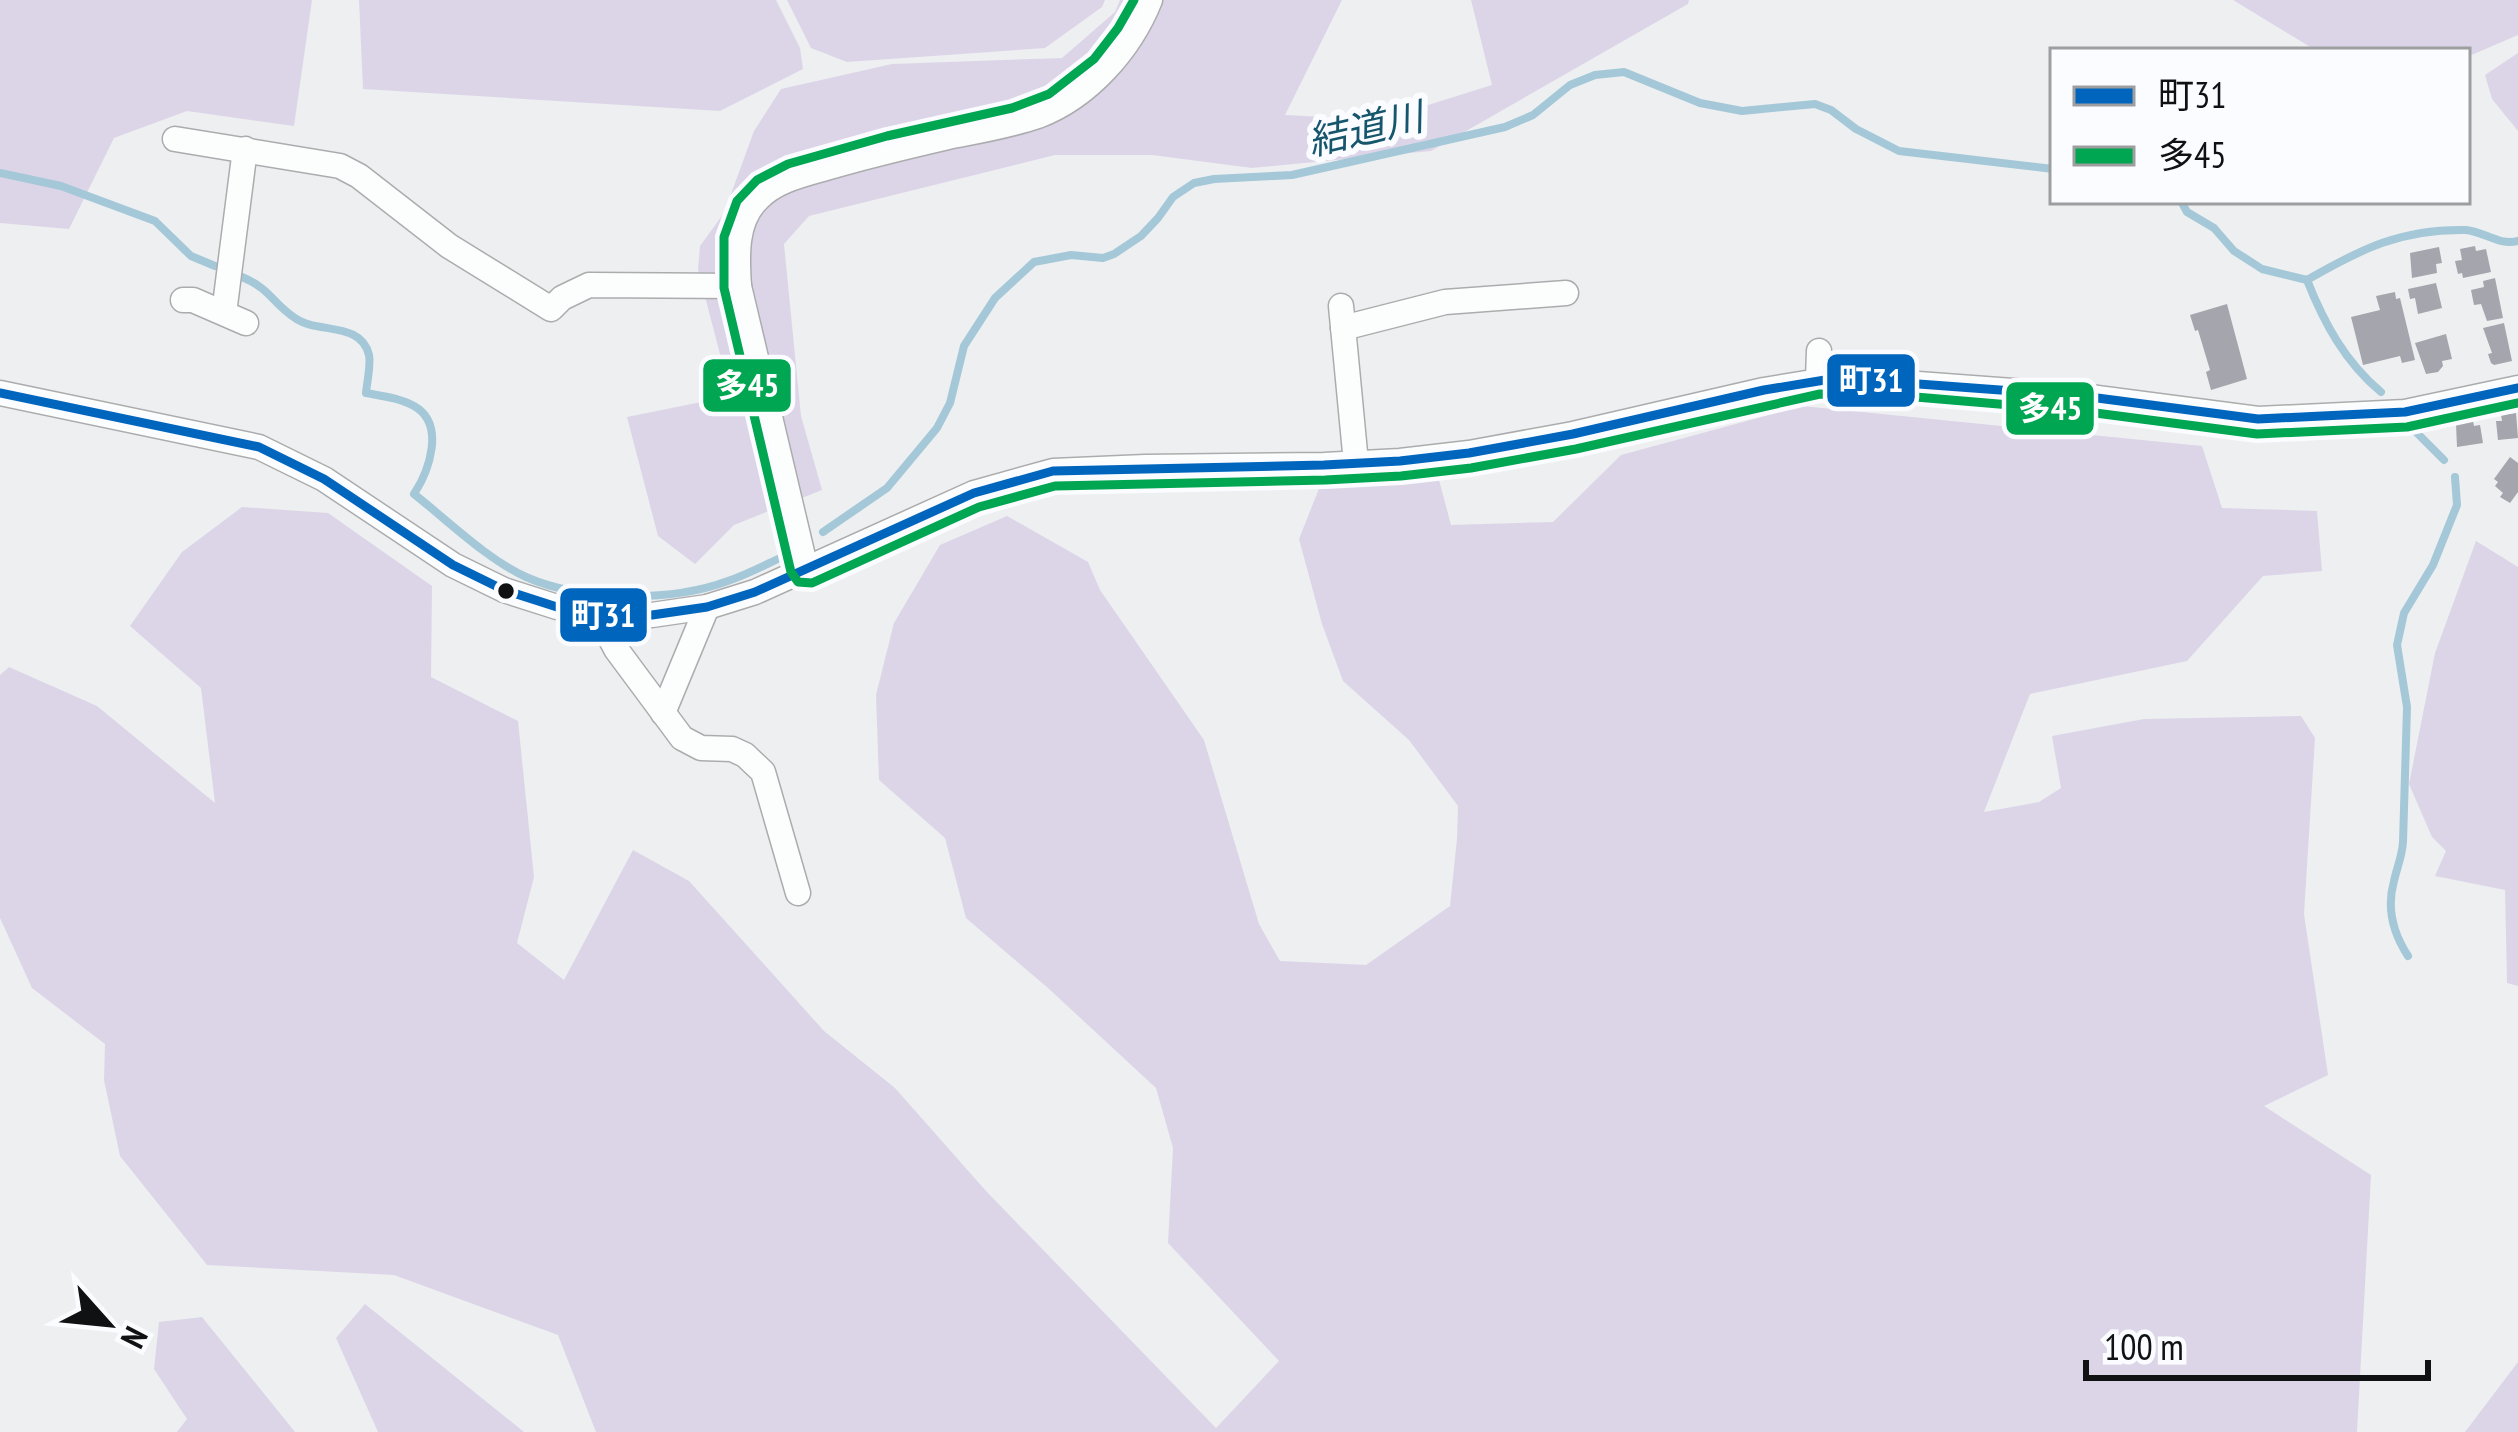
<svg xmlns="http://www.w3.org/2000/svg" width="2518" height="1432" viewBox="0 0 2518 1432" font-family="'PT Sans Narrow','Noto Sans JP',sans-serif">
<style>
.green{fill:#dcd5e8}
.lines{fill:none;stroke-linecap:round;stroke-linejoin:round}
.stream{stroke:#a4c8d8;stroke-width:8}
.building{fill:#a4a5ad}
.minor-casing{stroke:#acacae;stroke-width:27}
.minor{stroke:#fcfdfd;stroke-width:24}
.bus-1-casing{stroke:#fbfcff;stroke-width:18}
.bus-2-casing{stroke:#fbfcff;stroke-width:18}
.bus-1{stroke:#0065bd;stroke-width:9}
.bus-2{stroke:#00a651;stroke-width:9}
.bus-dot{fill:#101112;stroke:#fbfcff;stroke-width:4.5}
.labels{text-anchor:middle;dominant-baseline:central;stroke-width:12;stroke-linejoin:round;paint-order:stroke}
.water-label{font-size:39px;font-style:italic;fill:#15566d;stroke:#fbfcff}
.line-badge{stroke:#fbfcff;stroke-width:4.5}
.badge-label{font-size:33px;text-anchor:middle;font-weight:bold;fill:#fff}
</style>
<rect width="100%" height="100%" fill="#eeeff1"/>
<g class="green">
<path d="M0,0h312l-18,126 -107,-15 -73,27 -45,91 -69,-6z"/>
<path d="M359,0h417l24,48 3,21 -83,42 -357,-22z"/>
<path d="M787,0h318l-3,7 -57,41 -198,14 -36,-14z"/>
<path d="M1120,0h222l-57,115 95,5 112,-35 -21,-85h218l-1,4 -257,147 -179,17 -100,-13h-97l-246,61 -25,28 17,172 21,74 -88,35 -39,39 -37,-28 -31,-119 104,-21 -33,-126 2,-24 24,-33 30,-82 27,-42 111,-25 170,-6 53,-46z"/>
<path d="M2233,0h285v35l-51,22v-6h-150z"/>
<path d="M2518,53v78l-26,-32 -7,-24z"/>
<path d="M1802,406l400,40 20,62 95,3 5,60 -59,5 -76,85 -157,33 -46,118 55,-10 22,-14 -9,-52 92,-17 157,-3 14,22 -11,176 24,161 -64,31 107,69 -14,257h-1761l-38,-97 -164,-60 -187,-10 -87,-109 -16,-76 1,-36 -73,-56 -32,-70v-243l9,-8 88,39 118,97 -14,-115 -71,-62 52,-74 60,-45 86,6 104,73 -1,91 87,44 16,156 -17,66 47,37 69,-130 56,31 135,150 71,57 91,103 230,237 63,-67 -111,-118 5,-95 -17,-60 -108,-100 -82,-70 -21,-80 -66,-58 -3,-85 18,-72 46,-78 67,-29 81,46 12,28 104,150 55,184 21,37 86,4 84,-59 7,-67 1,-33 -49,-66 -66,-59 -21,-57 -23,-85 23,-58 117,-1 12,45 102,-3 68,-67z"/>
<path d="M2476,541l42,26v419l-11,-3 -2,-93 -70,-14 11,-25 -14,-14 -23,-53 26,-131z"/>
<path d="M365,1304l159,128h-146l-42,-94z"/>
<path d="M202,1317l93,115h-118l10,-13 -33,-50 5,-47z"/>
<path d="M2518,1362v70h-53z"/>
</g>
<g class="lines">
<g class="stream">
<path d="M0,173l61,13 94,35 36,35 24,10"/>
<path d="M2181,201l6,11 27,16 20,23 28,18 45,11c54,-31 93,-51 158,-50 19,1 33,16 53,11"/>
<path d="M242,277c29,12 30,26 53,41 22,16 66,3 74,37 2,10 -2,27 -3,38 16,3 34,5 48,13 32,18 15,65 0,88 33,26 74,66 112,83 57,25 145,25 202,4 18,-6 35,-15 52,-23"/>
<path d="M2307,280c17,43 38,82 74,112"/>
<path d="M2416,432l28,28"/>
<path d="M823,532l64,-44 50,-60 13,-25 14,-57 31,-48 39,-36 37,-7 32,3 11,-4 27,-18 17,-18 15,-21 21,-14 20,-4 78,-4 213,-48 28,-12 37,-30 25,-10 29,-3 76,31 42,8 73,-7 16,6 25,19 43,22 154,18"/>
<path d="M2408,956c-15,-23 -22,-47 -14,-75 3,-14 8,-24 9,-39l4,-135 -10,-62 7,-32 29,-48 24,-60 -2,-28"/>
</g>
</g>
<g class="building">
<path d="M2475,246l1,5 10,-2 5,23 -28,6 -1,-5 -4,1 -3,-13 7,-1 -2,-11z"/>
<path d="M2439,247l3,16 -6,1 1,9 -25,5 -2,-25z"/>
<path d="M2495,278l8,40 -16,3 -6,-17 -7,1 -3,-15 13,-3 -1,-6z"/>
<path d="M2436,283l6,25 -24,6 -3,-16 -5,1 -2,-10z"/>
<path d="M2395,292l1,7 4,-1 15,62 -13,3 -2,-7 -37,9 -12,-48 29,-7 -4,-14z"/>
<path d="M2227,304l20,75 -36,11 -5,-18 4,-2 -12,-40 -3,1 -5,-16z"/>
<path d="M2504,323l8,38 -18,4 -3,-2 -3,-9 4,-1 -9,-25z"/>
<path d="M2446,334l6,25 -10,2 1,5 -5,6 -12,2 -11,-31z"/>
<path d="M2516,413l2,25 -20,2 -2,-19h6l-1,-6z"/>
<path d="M2473,421l1,5 6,-1 3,18 -26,4 -1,-23z"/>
<path d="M2510,457l8,6v29l-8,11 -10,-6 3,-4 -8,-7 3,-4 -4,-3z"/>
</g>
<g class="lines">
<g class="minor-casing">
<g id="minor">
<path d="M175,139l165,27 19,10 90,70 102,63 11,-11 27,-13 150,1"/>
<path d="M183,300h10l53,23"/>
<path d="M1341,306l15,157"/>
<path d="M224,313l21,-164"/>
<path d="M1343,328l102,-26 121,-9"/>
<path d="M1818,379l1,-28"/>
<path d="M0,393l259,54 65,32 129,86 51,25 53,17 41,8h54l55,-8 48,-15 219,-99 79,-22 92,-4 179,-2 76,-4 69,-8 104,-19 191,-44 73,-12 245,18 176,23 147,-7 113,-24"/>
<path d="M806,569l-67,-283c-2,-29 -4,-65 19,-87 19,-20 49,-25 75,-33 38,-11 76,-20 115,-29 30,-6 61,-11 90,-21 50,-19 92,-66 112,-116"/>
<path d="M598,615l18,34 66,89 19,10 31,1 13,6 18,17 35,121"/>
<path d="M663,713l44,-106"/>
</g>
</g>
<use href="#minor" class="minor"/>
<g class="bus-1-casing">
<path id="bus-1" d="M0,393l259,54 65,32 129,86 51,25 53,17 41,8h54l55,-8 48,-15 219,-99 79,-22 271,-6 76,-4 69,-8 104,-19 191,-44 73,-12 245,18 176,23 147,-7 113,-24"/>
</g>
<g class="bus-2-casing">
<path id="bus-2" d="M1134,0l-16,28 -24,31 -45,35 -37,14 -125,28 -99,28 -31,16 -20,21 -13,36v51l67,284 7,10 14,1 167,-76 76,-21 270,-6 76,-4 70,-8 105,-19 244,-55 72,1 188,16 177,23 150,-7 111,-24"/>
</g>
<use href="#bus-1" class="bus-1"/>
<use href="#bus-2" class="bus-2"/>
</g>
<circle class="bus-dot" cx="506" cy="591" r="10"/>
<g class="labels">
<g class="water-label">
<text transform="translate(1365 128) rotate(-13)">結道川</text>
</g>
</g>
<g class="line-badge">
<rect x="1825" y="352" width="92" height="57" rx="12" fill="#0065bd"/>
<rect x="701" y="357" width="92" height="57" rx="12" fill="#00a651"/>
<rect x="2004" y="380" width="92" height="57" rx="12" fill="#00a651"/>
<rect x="558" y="586" width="91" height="58" rx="12" fill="#0065bd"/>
</g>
<g class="badge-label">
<text x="1871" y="392">町31</text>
<text x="747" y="397">多45</text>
<text x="2050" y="420">多45</text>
<text x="603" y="627">町31</text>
</g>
<rect x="2050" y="48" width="420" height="156" fill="#fbfcff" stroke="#9d9ea0" stroke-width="3"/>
<rect x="2074" y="87" width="60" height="18" fill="#0065bd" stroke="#9d9ea0" stroke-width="3"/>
<text x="2158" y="108" font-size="36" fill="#101112">町31</text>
<rect x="2074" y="147" width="60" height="18" fill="#00a651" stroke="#9d9ea0" stroke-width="3"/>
<text x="2158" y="168" font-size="36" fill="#101112">多45</text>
<g transform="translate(108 1324) rotate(117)" stroke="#fbfcff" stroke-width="9" paint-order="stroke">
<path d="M0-9L21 45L0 30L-21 45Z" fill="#101112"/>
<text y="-18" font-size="33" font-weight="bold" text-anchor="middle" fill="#101112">N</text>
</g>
<path d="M2086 1360v18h342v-18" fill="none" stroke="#101112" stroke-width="6"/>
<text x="2104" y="1360" font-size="36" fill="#101112" stroke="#fbfcff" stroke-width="9" paint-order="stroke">100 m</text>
</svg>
